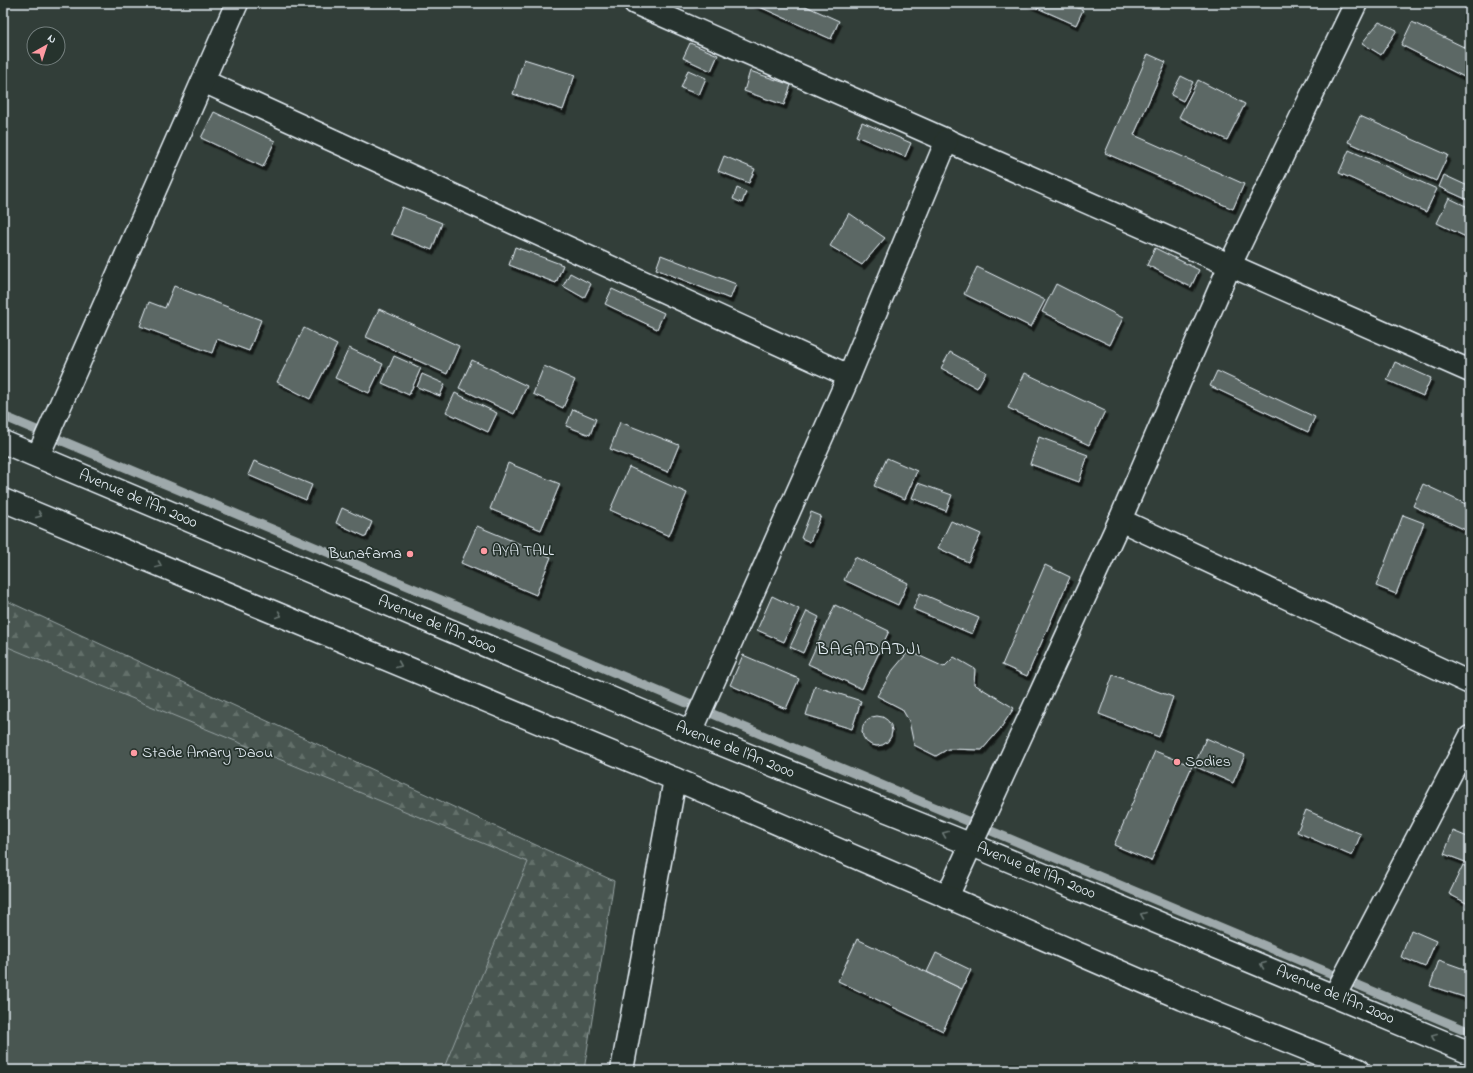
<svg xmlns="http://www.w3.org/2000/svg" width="1473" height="1073" viewBox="0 0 1473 1073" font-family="'Indie Flower',sans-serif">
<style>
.forest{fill:url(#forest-firs);stroke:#98a4a4}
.pitch{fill:#495651;stroke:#98a4a4}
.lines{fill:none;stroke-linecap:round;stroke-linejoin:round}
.stream{stroke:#9ea9ab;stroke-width:9}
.building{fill:#5c6865;stroke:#e8f1f8;filter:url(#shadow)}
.minor-casing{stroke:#e8f1f8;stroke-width:25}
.primary-casing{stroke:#e8f1f8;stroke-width:25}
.minor{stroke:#26332d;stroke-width:22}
.primary{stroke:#26332d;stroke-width:22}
.oneway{stroke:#6a7674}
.poi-dot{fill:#ff9aa2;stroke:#26332d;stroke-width:1.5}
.labels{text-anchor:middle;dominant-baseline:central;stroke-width:3.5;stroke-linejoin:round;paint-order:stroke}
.street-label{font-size:16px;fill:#e8f1f8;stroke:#26332d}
.poi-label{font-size:16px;fill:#e8f1f8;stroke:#26332d;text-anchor:start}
.quarter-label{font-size:18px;letter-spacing:1px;fill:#e8f1f8;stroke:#26332d}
</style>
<defs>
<pattern id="forest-firs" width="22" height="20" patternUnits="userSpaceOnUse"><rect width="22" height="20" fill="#495651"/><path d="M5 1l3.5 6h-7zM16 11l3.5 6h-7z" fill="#636f6b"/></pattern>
<filter id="shadow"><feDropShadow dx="2.5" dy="4.5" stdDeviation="0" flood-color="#0009"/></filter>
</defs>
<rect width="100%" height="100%" fill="#323e39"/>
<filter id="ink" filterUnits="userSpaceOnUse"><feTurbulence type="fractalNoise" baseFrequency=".025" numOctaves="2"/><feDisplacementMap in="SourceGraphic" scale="8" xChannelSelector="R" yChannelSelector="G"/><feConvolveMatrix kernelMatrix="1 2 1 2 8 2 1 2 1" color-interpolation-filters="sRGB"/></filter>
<g filter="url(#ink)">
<path class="forest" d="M3,599l611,282 -30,189h-158l-423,-355z"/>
<path class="pitch" d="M3,645l525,217 -85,208h-440z"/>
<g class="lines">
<path class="stream" d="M3,416l1467,616"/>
</g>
<g class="building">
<path d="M751,3h48l40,18 -8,18z"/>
<path d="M1026,3h40l17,7 -7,15z"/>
<path d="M1379,22l18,8 -16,25 -19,-12z"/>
<path d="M1412,22l58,28v30l-69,-35z"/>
<path d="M690,43l28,12 -7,16 -28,-13z"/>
<path d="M1148,54l18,8 -32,73 110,49 -11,25 -128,-56z"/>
<path d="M524,59l51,16 -12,35 -50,-16z"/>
<path d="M688,70l18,8 -7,17 -18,-7z"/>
<path d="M750,71l41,14 -7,20 -40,-14z"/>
<path d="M1181,76l12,6 -10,19 -12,-6z"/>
<path d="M1198,80l47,24 -18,36 -48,-23z"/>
<path d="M214,112l61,29 -12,26 -62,-29z"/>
<path d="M1360,116l88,39 -12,26 -88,-39z"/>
<path d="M862,122l49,21 -6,14 -49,-21z"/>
<path d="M1349,150l88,39 -11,23 -87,-39z"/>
<path d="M724,156l31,13 -6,14 -31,-12z"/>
<path d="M1444,175l26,12v14l-31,-14z"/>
<path d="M737,188l9,4 -4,11 -9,-4z"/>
<path d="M1449,198l21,10v31l-33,-16z"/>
<path d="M402,207l40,16 -10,27 -41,-16z"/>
<path d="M849,213l36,25 -23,27 -32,-19z"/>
<path d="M515,247l48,18 -7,18 -47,-18z"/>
<path d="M1155,248l44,22 -8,17 -44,-22z"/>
<path d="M661,255l75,29 -6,15 -74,-30z"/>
<path d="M977,267l68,33 -14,27 -67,-33z"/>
<path d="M570,273l21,11 -7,14 -21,-12z"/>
<path d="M1056,284l67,34 -13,27 -68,-33z"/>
<path d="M174,286l87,34 -12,31 -32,-12 -5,14 -72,-27 9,-24 16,6z"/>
<path d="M612,289l52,24 -7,16 -52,-25z"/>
<path d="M379,309l80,37 -12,28 -81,-37z"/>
<path d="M304,328l33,17 -27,54 -33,-17z"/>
<path d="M349,348l34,16 -14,29 -34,-15z"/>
<path d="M950,352l36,20 -9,16 -36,-20z"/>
<path d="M394,356l27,12 -12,27 -27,-12z"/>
<path d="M472,360l55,26 -13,28 -55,-26z"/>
<path d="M1395,362l36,16 -8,18 -36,-16z"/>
<path d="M544,366l31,14 -12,28 -30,-14z"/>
<path d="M1217,371l98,46 -7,15 -98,-46z"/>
<path d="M1025,373l80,38 -16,34 -81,-37z"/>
<path d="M422,374l23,10 -5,12 -23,-9z"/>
<path d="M455,393l42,20 -9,19 -42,-20z"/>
<path d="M573,409l23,10 -6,16 -24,-9z"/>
<path d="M620,422l59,23 -11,27 -58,-23z"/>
<path d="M1039,437l49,18 -9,27 -49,-18z"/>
<path d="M887,458l30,13 -12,28 -31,-13z"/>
<path d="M254,461l58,24 -6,15 -58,-25z"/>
<path d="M508,463l52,21 -19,46 -51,-21z"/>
<path d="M629,467l58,26 -18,43 -59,-26z"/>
<path d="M918,483l34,12 -6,16 -34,-13z"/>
<path d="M1423,484l47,22v26l-57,-26z"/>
<path d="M342,508l30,14 -6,15 -30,-14z"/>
<path d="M811,512l10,4 -11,26 -9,-4z"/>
<path d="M1403,515l21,8 -28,71 -20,-8z"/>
<path d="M951,521l30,13 -13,28 -30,-14z"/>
<path d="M477,526l74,31 -15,38 -75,-32z"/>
<path d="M855,557l53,26 -10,22 -54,-25z"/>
<path d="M1045,565l25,12 -43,99 -25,-11z"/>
<path d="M920,593l59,25 -7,16 -59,-25z"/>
<path d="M772,596l27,13 -15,33 -27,-12z"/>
<path d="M835,605l54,26 -27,58 -54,-25z"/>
<path d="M807,611l12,6 -16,36 -13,-6z"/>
<path d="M909,651l35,16 10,-10 21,12 -1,15 40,24 -14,21 -18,21 -34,-1 -12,7 -22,-11 -5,-24 -7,-12 -25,-13 16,-26z"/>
<path d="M743,655l56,24 -13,30 -56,-24z"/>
<path d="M1113,675l60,22 -14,40 -60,-23z"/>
<path d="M815,686l46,15 -9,28 -46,-14z"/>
<circle cx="877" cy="731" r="15"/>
<path d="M1206,738l39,17 -12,28 -39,-17z"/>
<path d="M1155,751l37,15 -41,95 -37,-16z"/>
<path d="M1306,810l55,24 -9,22 -55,-24z"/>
<path d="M1453,831l17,7 -2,25 -24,-9z"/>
<path d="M1463,865l7,4v36l-21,-11z"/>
<path d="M1411,930l25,11 -11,26 -24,-10z"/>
<path d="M857,939l105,50 -19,42 -105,-50z"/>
<path d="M936,953l35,17 -9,19 -35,-17z"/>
<path d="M1439,960l31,11v28l-40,-13z"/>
</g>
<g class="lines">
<g class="minor-casing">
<g id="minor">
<path d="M635,3l835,368"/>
<path d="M203,81l646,295"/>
<path d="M38,456l199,-453"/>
<path d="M1120,520l350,163"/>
<path d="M691,732l158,-356 98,-236"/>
<path d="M947,897l173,-377 110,-255 126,-262"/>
<path d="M1335,995l135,-258"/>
<path d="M622,1070l53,-291"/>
</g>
</g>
<g class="primary-casing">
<g id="primary">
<path d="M3,442l688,290 281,113 498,208"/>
<path d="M3,500l672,279 508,220 176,71"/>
</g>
</g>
<use href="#minor" class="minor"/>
<use href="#primary" class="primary"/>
</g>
<defs><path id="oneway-chevron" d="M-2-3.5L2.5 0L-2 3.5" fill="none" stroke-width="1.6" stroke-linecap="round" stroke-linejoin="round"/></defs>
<g class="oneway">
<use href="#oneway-chevron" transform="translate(39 515) rotate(23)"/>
<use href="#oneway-chevron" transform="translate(159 565) rotate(23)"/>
<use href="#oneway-chevron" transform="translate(279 615) rotate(23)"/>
<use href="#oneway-chevron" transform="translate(399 665) rotate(23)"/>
<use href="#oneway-chevron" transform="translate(945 834) rotate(-158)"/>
<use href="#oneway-chevron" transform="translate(1143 915) rotate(-158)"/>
<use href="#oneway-chevron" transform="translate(1263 965) rotate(-158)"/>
<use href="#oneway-chevron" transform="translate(1434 1037) rotate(-157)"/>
</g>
</g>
<g class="poi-dot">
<circle cx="484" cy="551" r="4"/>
<circle cx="410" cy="554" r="4"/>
<circle cx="134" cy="753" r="4"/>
<circle cx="1177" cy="762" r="4"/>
</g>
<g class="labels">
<g class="street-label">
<text transform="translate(138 499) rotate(23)">Avenue de l'An 2000</text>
<text transform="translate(437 625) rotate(23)">Avenue de l'An 2000</text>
<text transform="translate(735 750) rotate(22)">Avenue de l'An 2000</text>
<text transform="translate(1036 871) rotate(22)">Avenue de l'An 2000</text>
<text transform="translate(1335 995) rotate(23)">Avenue de l'An 2000</text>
</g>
<g class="poi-label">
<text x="492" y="551">AYA TALL</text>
<text x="402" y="554" text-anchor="end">Bunafama</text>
<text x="142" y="753">Stade Amary Daou</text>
<text x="1185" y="762">Sodies</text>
</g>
<g class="quarter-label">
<text x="869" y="650">BAGADADJI</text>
</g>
</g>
<rect width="1473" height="1073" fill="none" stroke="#26332d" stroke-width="16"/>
<rect x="8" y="8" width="1457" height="1057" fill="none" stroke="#e8f1f8" stroke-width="1.5" filter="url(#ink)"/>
<g transform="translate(46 46) rotate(39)"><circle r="19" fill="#26332d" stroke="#747f7e"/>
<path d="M0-3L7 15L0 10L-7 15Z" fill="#ff9aa2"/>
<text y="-6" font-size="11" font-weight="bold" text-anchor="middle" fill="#e8f1f8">N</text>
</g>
</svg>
